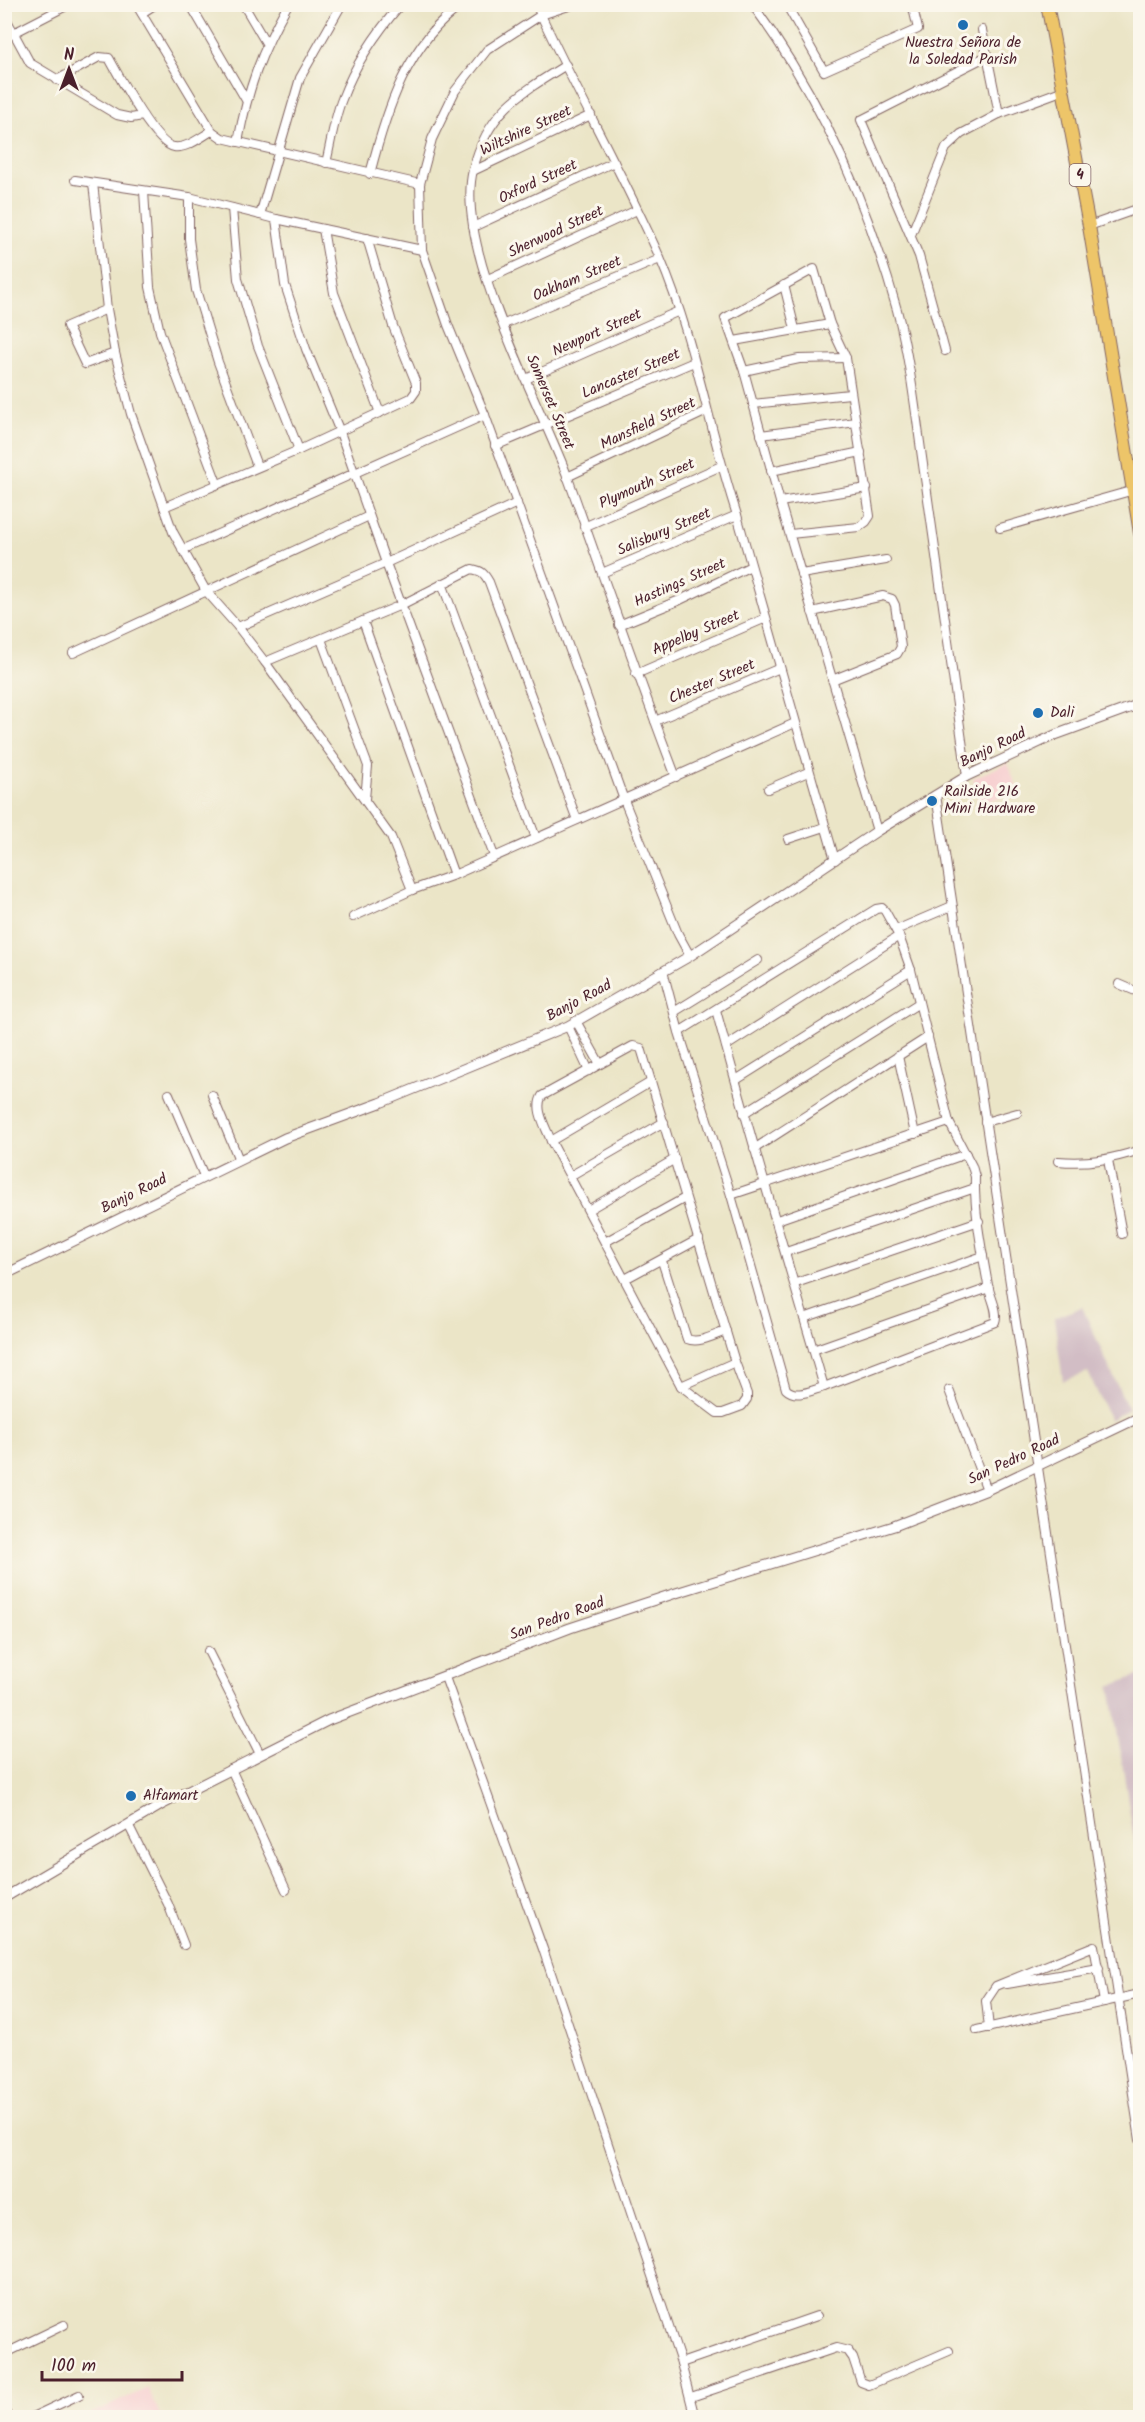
<svg xmlns="http://www.w3.org/2000/svg" width="1145" height="2422" viewBox="0 0 1145 2422" font-family="Kalam,sans-serif">
<style>
.built{fill:#f7cfd0}
.industrial{fill:#d2bdc5}
.lines{fill:none;stroke-linecap:round;stroke-linejoin:round}
.minor-casing{stroke:#826462;stroke-width:10}
.tertiary-casing{stroke:#826462;stroke-width:11}
.trunk-casing{stroke:#826462;stroke-width:14}
.minor{stroke:#fff;stroke-width:8}
.tertiary{stroke:#fff;stroke-width:9}
.trunk{stroke:#edc569;stroke-width:12}
.poi-dot{fill:#1f6fb2;stroke:#fbf7ec;stroke-width:2}
.labels{text-anchor:middle;dominant-baseline:central;stroke-width:6;stroke-linejoin:round;paint-order:stroke}
.shield{fill:#fbf7ec;stroke:#7f6065;stroke-width:1.5}
.shield-label{font-size:14px;font-weight:bold;fill:#4a1f2b}
.poi-label{font-size:15px;fill:#4a1f2b;stroke:#fbf7ec;text-anchor:start}
.street-label{font-size:15px;fill:#4a1f2b;stroke:#fbf7ec}
</style>
<rect width="100%" height="100%" fill="#fbf7ec"/>
<filter id="ink" filterUnits="userSpaceOnUse"><feTurbulence type="fractalNoise" baseFrequency=".0167" numOctaves="2"/><feDisplacementMap in="SourceGraphic" scale="12" xChannelSelector="R" yChannelSelector="G"/><feConvolveMatrix kernelMatrix="1 2 1 2 8 2 1 2 1" color-interpolation-filters="sRGB"/></filter>
<filter id="wash" filterUnits="userSpaceOnUse"><feTurbulence type="fractalNoise" baseFrequency=".008" numOctaves="4" result="noise"/><feDisplacementMap in="SourceGraphic" scale="24" xChannelSelector="R" yChannelSelector="G"/><feGaussianBlur stdDeviation="1.35" result="paint"/><feColorMatrix in="noise" values="0 0 0 0 0 0 0 0 0 0 0 0 0 0 0 0 0 1.4 0 .05"/><feComposite in="paint" operator="in"/></filter>
<g filter="url(#wash)">
<rect width="100%" height="100%" fill="#ebe5c7"/>
<g class="built">
<path d="M1008,763l10,28 -39,13 -6,-26z"/>
<path d="M148,2388l13,29h-77z"/>
</g>
<g class="industrial">
<path d="M1082,1307l46,102 -18,11 -22,-48 -25,9 -9,-63z"/>
<path d="M1140,1675v174l-4,2 -26,-165z"/>
</g>
</g>
<g filter="url(#ink)">
<g class="lines">
<g class="minor-casing">
<g id="minor">
<path d="M136,4l76,127 10,7 198,46"/>
<path d="M190,4l56,96"/>
<path d="M243,4l23,39"/>
<path d="M536,4c39,86 86,168 124,254 35,82 49,172 77,257l98,345"/>
<path d="M575,4l-34,11 -54,35 -32,41 -23,48 -12,45 2,66 26,75 37,90 139,385 54,134 12,22"/>
<path d="M752,4c67,91 115,198 145,306 15,57 20,117 29,175 13,97 27,194 41,291"/>
<path d="M786,4l38,67 94,-42 -6,-25"/>
<path d="M142,13l14,-9"/>
<path d="M4,15l26,48 87,52 14,3 12,-2"/>
<path d="M982,30l17,84"/>
<path d="M4,38l66,-34"/>
<path d="M566,65c-47,29 -79,47 -93,105 -19,78 66,231 95,308 36,100 70,200 108,299"/>
<path d="M57,80l42,-23 10,1c10,18 46,87 65,89 13,2 28,-11 38,-16"/>
<path d="M238,142c10,-54 23,-90 50,-138"/>
<path d="M326,163c5,-21 8,-44 16,-64 13,-35 34,-66 59,-95"/>
<path d="M473,171l118,-56"/>
<path d="M370,174c16,-62 37,-133 94,-170"/>
<path d="M75,180l114,17 87,22 146,31"/>
<path d="M93,183l14,126 8,44 16,61 42,118 33,59 32,36 27,35 126,175 21,53"/>
<path d="M144,191l6,96 10,45 57,151"/>
<path d="M189,197v42l7,51 22,72 39,104"/>
<path d="M232,208l6,71 20,67 41,104"/>
<path d="M260,215l40,-137 42,-74"/>
<path d="M276,219l9,66 21,64 34,83 46,131 108,293"/>
<path d="M1089,226l51,-18"/>
<path d="M473,227l141,-65"/>
<path d="M323,229l11,64 46,120"/>
<path d="M911,235l35,-87 15,-14 38,-20 65,-24"/>
<path d="M488,279l149,-69"/>
<path d="M784,285l11,44"/>
<path d="M107,309l-40,17 18,38 30,-11"/>
<path d="M504,324l156,-65"/>
<path d="M734,341l96,-17"/>
<path d="M945,351l-26,-95 -58,-136 126,-64"/>
<path d="M744,371l55,-12 47,-1"/>
<path d="M526,379l153,-68"/>
<path d="M753,404l97,-10"/>
<path d="M761,435l95,-13"/>
<path d="M495,446l199,-84"/>
<path d="M771,471l90,-19"/>
<path d="M567,477l140,-66"/>
<path d="M780,502l87,-14"/>
<path d="M164,507l135,-57 112,-52 5,-7v-8l-23,-57 -26,-88"/>
<path d="M584,527l137,-61"/>
<path d="M1000,528l134,-38"/>
<path d="M790,534l69,-7 7,-5 4,-6 -24,-158 -16,-34 -16,-55 -89,49 19,53 36,131 97,329"/>
<path d="M182,550l303,-135"/>
<path d="M602,573l135,-58"/>
<path d="M801,574l85,-14"/>
<path d="M442,583l94,255"/>
<path d="M812,612l71,-16 9,3 3,6 6,42 -4,7 -65,26"/>
<path d="M363,621l91,254"/>
<path d="M619,625l61,-25 71,-34"/>
<path d="M238,627l148,-64 131,-60"/>
<path d="M321,639l47,127 -3,33"/>
<path d="M73,653l296,-137"/>
<path d="M265,662l136,-57 71,-36c10,2 12,4 17,13l88,238"/>
<path d="M636,674l130,-56"/>
<path d="M655,721l125,-53"/>
<path d="M768,789l40,-17"/>
<path d="M936,795l204,1345"/>
<path d="M788,839l37,-12"/>
<path d="M353,917l59,-27 42,-15 341,-152"/>
<path d="M896,930l56,-24"/>
<path d="M663,971l16,61 52,163 55,194c10,10 26,1 38,-2l171,-65c4,-11 -5,-25 -7,-37 -6,-34 -14,-73 -13,-108l-3,-11 -23,-44 -38,-152 -12,-34 -14,-25 -3,-3 -6,1 -197,123"/>
<path d="M1119,984l21,9"/>
<path d="M716,1010c34,127 72,252 108,377"/>
<path d="M674,1012l84,-52"/>
<path d="M576,1021l24,43"/>
<path d="M568,1026l21,45"/>
<path d="M633,1046l8,2 94,314 12,32v5l-5,7 -19,7h-6l-36,-27 -130,-245c-5,-14 -17,-32 -9,-45z"/>
<path d="M726,1046l173,-110"/>
<path d="M898,1056l17,78"/>
<path d="M736,1080l175,-110"/>
<path d="M169,1094l35,82"/>
<path d="M212,1095l27,65"/>
<path d="M744,1113l175,-110"/>
<path d="M985,1122l32,-9"/>
<path d="M551,1141l100,-59"/>
<path d="M754,1149l174,-112"/>
<path d="M1108,1160l14,74"/>
<path d="M1058,1161c30,3 54,-2 82,-11"/>
<path d="M570,1176l94,-54"/>
<path d="M731,1195l218,-73"/>
<path d="M588,1210l87,-51"/>
<path d="M777,1220l189,-66"/>
<path d="M605,1242l80,-44"/>
<path d="M786,1252l189,-64"/>
<path d="M662,1261l25,78c12,5 27,-4 39,-8"/>
<path d="M625,1279l74,-40"/>
<path d="M796,1283l183,-62"/>
<path d="M804,1318l179,-62"/>
<path d="M813,1350l176,-62"/>
<path d="M681,1386l54,-24"/>
<path d="M949,1390l38,100"/>
<path d="M208,1651l52,103"/>
<path d="M445,1677l98,272 138,414 14,55"/>
<path d="M231,1769l55,121"/>
<path d="M129,1826l39,78 16,41"/>
<path d="M1007,1984l92,-16"/>
<path d="M989,2028l-3,-27 10,-15 98,-40 10,56"/>
<path d="M977,2030l163,-36"/>
<path d="M4,2354l60,-29"/>
<path d="M681,2363l136,-47"/>
<path d="M691,2397l145,-49 12,3 5,7 8,24 8,3 80,-34"/>
<path d="M4,2406l5,12"/>
<path d="M30,2418l49,-23"/>
</g>
</g>
<g class="tertiary-casing">
<g id="tertiary">
<path d="M4,1275l281,-137 95,-35 188,-77 122,-70 187,-125 90,-55 88,-41 85,-31"/>
<path d="M4,1898l159,-94 166,-84 241,-92 106,-35 218,-67 93,-36 153,-73"/>
</g>
</g>
<g class="trunk-casing">
<path id="trunk" d="M1047,4l42,222 51,307"/>
</g>
<use href="#minor" class="minor"/>
<use href="#tertiary" class="tertiary"/>
<use href="#trunk" class="trunk"/>
</g>
</g>
<g class="poi-dot">
<circle cx="963" cy="25" r="6"/>
<circle cx="1038" cy="713" r="6"/>
<circle cx="932" cy="801" r="6"/>
<circle cx="131" cy="1796" r="6"/>
</g>
<g class="labels">
<rect class="shield" x="1069.5" y="164" width="21" height="22" rx="4.5"/>
<g class="shield-label">
<text x="1080" y="175">4</text>
</g>
<g class="poi-label">
<text x="963" y="43" text-anchor="middle">Nuestra Señora de<tspan x="963" dy="17">la Soledad Parish</tspan></text>
<text x="1050" y="713">Dali</text>
<text x="944" y="792">Railside 216<tspan x="944" dy="17">Mini Hardware</tspan></text>
<text x="143" y="1796">Alfamart</text>
</g>
<g class="street-label">
<text transform="translate(526 131) rotate(-25)">Wiltshire Street</text>
<text transform="translate(538 182) rotate(-25)">Oxford Street</text>
<text transform="translate(556 232) rotate(-25)">Sherwood Street</text>
<text transform="translate(577 279) rotate(-23)">Oakham Street</text>
<text transform="translate(597 333) rotate(-24)">Newport Street</text>
<text transform="translate(631 374) rotate(-23)">Lancaster Street</text>
<text transform="translate(550 402) rotate(67)">Somerset Street</text>
<text transform="translate(648 424) rotate(-25)">Mansfield Street</text>
<text transform="translate(647 484) rotate(-24)">Plymouth Street</text>
<text transform="translate(664 532) rotate(-23)">Salisbury Street</text>
<text transform="translate(680 583) rotate(-24)">Hastings Street</text>
<text transform="translate(696 633) rotate(-23)">Appelby Street</text>
<text transform="translate(712 682) rotate(-23)">Chester Street</text>
<text transform="translate(993 748) rotate(-26)">Banjo Road</text>
<text transform="translate(579 1001) rotate(-28)">Banjo Road</text>
<text transform="translate(134 1194) rotate(-26)">Banjo Road</text>
<text transform="translate(1014 1460) rotate(-25)">San Pedro Road</text>
<text transform="translate(557 1619) rotate(-20)">San Pedro Road</text>
</g>
</g>
<rect width="1145" height="2422" fill="none" stroke="#fbf7ec" stroke-width="24"/>
<g transform="translate(69 69)" stroke="#fbf7ec" stroke-width="4.5" paint-order="stroke">
<path d="M0-4.5L10 22L0 15L-10 22Z" fill="#4a1f2b"/>
<text y="-9" font-size="16" font-weight="bold" text-anchor="middle" fill="#4a1f2b">N</text>
</g>
<path d="M42 2371v9h140v-9" fill="none" stroke="#4a1f2b" stroke-width="3"/>
<text x="51" y="2371" font-size="18" fill="#4a1f2b" stroke="#fbf7ec" stroke-width="4.5" paint-order="stroke">100 m</text>
</svg>
